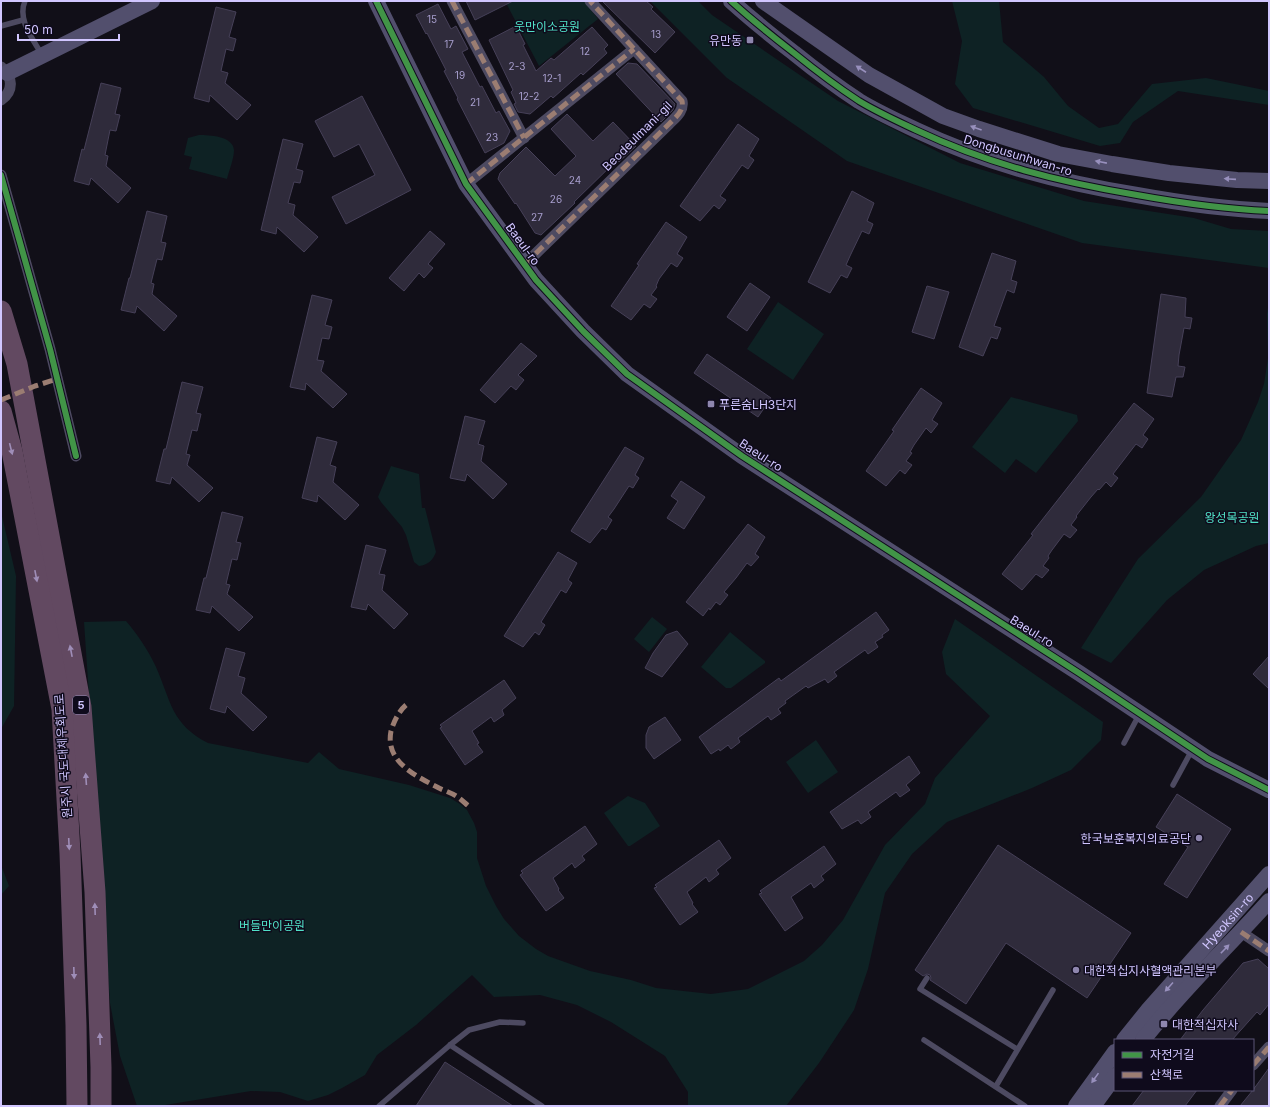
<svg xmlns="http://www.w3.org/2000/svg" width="1270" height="1107" viewBox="0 0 1270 1107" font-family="Inter,'Noto Sans KR',sans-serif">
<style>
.green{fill:#0e2224}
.building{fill:#2f2b3b;stroke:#464058}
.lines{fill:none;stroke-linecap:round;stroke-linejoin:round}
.lane{stroke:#4d4a61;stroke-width:5.5}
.street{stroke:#4d4a61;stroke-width:11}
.secondary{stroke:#524f6d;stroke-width:16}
.highway{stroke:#624961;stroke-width:21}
.quiet{stroke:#9b7d72;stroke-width:5;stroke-dasharray:10 5;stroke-linecap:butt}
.cycleway-casing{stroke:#0f0b1c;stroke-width:8}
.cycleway{stroke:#419447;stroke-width:6}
.oneway{fill:#9890bd}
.oneway2{fill:#9f8eb8}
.poi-dot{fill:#8e86ae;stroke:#0f0b1c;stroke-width:1.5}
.labels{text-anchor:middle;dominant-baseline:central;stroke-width:3;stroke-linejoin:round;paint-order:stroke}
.number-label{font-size:10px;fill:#a89fce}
.shield{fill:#0f0b1c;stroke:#978ebb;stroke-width:1}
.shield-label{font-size:11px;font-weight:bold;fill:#d1c6ff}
.park-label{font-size:12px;fill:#50e1c7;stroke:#0f0b1c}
.poi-label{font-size:12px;fill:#d1c6ff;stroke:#0f0b1c;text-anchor:start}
.street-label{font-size:12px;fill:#d1c6ff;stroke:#0f0b1c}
</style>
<rect width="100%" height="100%" fill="#110f18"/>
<g class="green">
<path d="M505,1h79l14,18 -59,47z"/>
<path d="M650,1h48l14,14 126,86 122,62 124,38 110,17 37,11 38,2v37l-187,-25 -235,-82 -120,-83z"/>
<path d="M952,1h47l4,41 41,35 24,29 31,22 19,-4 34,-40 54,-6 63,13v14l-91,-14 -45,31 -13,21 -20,3 -127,-38 -18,-24 7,-43z"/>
<path d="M199,135c10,0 34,1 35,15 0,9 -5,20 -7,29l-38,-10 3,-12 -8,-2 4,-17z"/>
<path d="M1269,301v242l-13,3 -52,24 -37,30 -56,63 -30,-15 57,-89 63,-62 40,-57 17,-38 6,-18 4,-26 -1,-44z"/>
<path d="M778,302l46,32 -31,46 -46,-31z"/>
<path d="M1011,397l66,18 1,6 -42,52 -20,-14 -11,14 -33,-26z"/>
<path d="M391,466l28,8 3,34h3l11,44c-3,8 -8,13 -17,14l-5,-4 -8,-27 -4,-8 -21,-25 -3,-5z"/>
<path d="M1,512l15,64 -2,130 -13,23z"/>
<path d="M652,617l15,12 -18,23 -15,-13z"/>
<path d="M955,619l148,103 -2,18 -30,30 -39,18 -85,34 -35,32 -27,39 -17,76 -14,41 -35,53 -33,43h-98v-14l-23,-36 -54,-34 -34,-17 -37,-10 -46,2 -22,-22 -56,50 -39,30 -12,20 -23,13 -14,7 -20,6 -28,-9 -29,-1 -92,15h-22l-17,-50 -10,-53 -26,-381 42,-1c12,14 22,29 30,46 15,34 15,57 52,76l100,20 11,-11 20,17 70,16 41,13 10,6 7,6 7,13 3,9v26l9,28 10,20 8,13 15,17 17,13 12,7 42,15 41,9 25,8 55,6 37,-5 56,-28 18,-16 21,-25 42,-75 40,-41 10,-26 55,-62 -44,-42 -4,-22z"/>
<path d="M730,632l35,29v2l-34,25h-5l-25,-21z"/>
<path d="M816,740l22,32 -30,21 -22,-31z"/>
<path d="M628,796l17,7 15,23 -30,20h-2l-24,-33z"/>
<path d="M1,865l8,21 -8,9z"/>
</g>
<g class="building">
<path d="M466,1h47l-38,19z"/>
<path d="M602,1h44l7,6 -2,2 24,23 -20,21z"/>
<path d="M438,4l13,25 5,-3 12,23 -6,3 18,35 2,-1 14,27 3,-2 11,20 -6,12 -19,10 -28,-54 1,-1 -14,-27 2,-1 -19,-37 -1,1 -10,-19z"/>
<path d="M216,7l20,5 -7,25 7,2 -3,12 -7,-2 -5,22 7,2 -3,10 26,22 -14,15 -27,-25 -1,7 -15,-4z"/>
<path d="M516,26l9,18 -2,1 13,26 15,-13 3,2 38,-33 16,18 -4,4 3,4 -24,22 -2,-2 -28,25 -2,-2 -21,18 -12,-2 -4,-8 2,-1 -5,-11 2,-2 -24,-50z"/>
<path d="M628,63l9,1 38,40 -2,6 -12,12 -45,-48z"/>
<path d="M101,83l20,5 -6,26 5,1 -4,16 -6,-1 -5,25 3,1 -2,10 25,22 -13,15 -27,-25 -2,7 -15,-4 8,-32 2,1z"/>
<path d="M362,96l49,94 -65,34 -14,-27 43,-22 -16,-31 -25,13 -19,-36z"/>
<path d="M567,114l26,27 20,-19 23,24 -17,16 -2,-2 -43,42 1,1 -34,32 -6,-2 -19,-30 -1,1 -17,-25 2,-6 26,-26 29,29 21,-20 -25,-27z"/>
<path d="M738,124l21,15 -10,17 5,4 -6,9 -6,-4 -22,31 6,4 -7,9 -5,-4 -14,16 -20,-15z"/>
<path d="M283,139l20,5 -7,25 7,2 -3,12 -6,-1 -6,21 7,2 -2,10 25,22 -14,15 -27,-25 -1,7 -15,-4z"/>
<path d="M852,191l22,12 -7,18 6,3 -4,10 -7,-3 -12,25 -4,9 6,3 -5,10 -6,-3 -11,18 -22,-11z"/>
<path d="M147,211l20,5 -6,26 5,1 -4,17 -5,-1 -6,24 3,1 -2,10 25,22 -13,15 -27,-25 -2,7 -14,-3 8,-32h1z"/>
<path d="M666,222l21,15 -10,17 6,4 -6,9 -6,-4 -12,16 -3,7 1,1 -6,8 6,4 -7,9 -6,-4 -13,16 -20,-14 28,-41 -2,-1z"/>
<path d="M430,231l15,13 -17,20 5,4 -9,10 -5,-5 -15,18 -15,-13z"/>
<path d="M992,253l24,8 -5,19 6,2 -3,11 -7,-3 -13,36 7,2 -4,11 -6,-2 -8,19 -24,-9z"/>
<path d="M750,283l20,14 -23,34 -20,-14z"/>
<path d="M927,286l22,6 -15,47 -22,-7z"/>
<path d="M1161,294l25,4 -1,19 7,1 -2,11 -6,-1 -5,27 -1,11 7,1 -2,10h-7l-4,20 -25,-4z"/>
<path d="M312,295l20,5 -7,25 7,2 -3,12 -7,-1 -5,22 7,1 -3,10 26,23 -14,14 -27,-25 -1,7 -15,-3z"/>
<path d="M521,343l16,13 -19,19 6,5 -8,10 -5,-4 -16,17 -15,-13z"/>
<path d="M707,354l64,44 -13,19 -64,-44z"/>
<path d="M182,382l21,5 -7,26 5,1 -4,17 -5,-1 -6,24 4,1 -3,10 26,23 -14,14 -27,-25 -2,7 -14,-3 8,-32h2z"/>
<path d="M921,388l21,15 -10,17 6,4 -7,9 -5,-5 -12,17 -4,7 2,1 -6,8 6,4 -7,9 -5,-4 -14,16 -20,-15 28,-40 -2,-1z"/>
<path d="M1134,403l20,16 -11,16 5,4 -6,9 -6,-4 -23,30 5,4 -7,9 -5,-5 -7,8 -1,-1 -7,8 -15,19 1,1 -6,8 6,5 -7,8 -6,-4 -12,16 -4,6 1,2 -6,8 6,4 -7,8 -6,-4 -14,16 -20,-16 31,-39 -2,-1z"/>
<path d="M465,416l20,5 -7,23 6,2 -3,15 26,23 -14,15 -26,-25 -2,7 -15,-3z"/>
<path d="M317,437l20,5 -7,23 6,2 -3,15 26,23 -14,15 -27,-25 -1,7 -15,-4z"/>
<path d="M625,447l19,11 -9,17 4,3 -6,10 -4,-2 -15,23 -6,8 4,3 -6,10 -4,-2 -12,15 -19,-12z"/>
<path d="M681,481l24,16 -21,32 -17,-11 11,-17 -7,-5z"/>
<path d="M222,512l21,5 -7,25 5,1 -4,17 -5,-1 -6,25 4,1 -3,9 26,23 -14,14 -27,-25 -2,7 -14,-3 8,-32h2z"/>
<path d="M748,524l17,13 -10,17 4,3 -8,9 -4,-3 -11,15 -12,14 4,3 -8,10 -4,-3 -6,8 -1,-2 -6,8 -17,-14z"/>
<path d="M366,545l20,5 -7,24 6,1 -3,15 26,24 -14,15 -26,-25 -2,6 -15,-3z"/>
<path d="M558,552l19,11 -9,17 4,3 -6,10 -5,-3 -20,32 4,3 -6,10 -4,-3 -12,15 -19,-11z"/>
<path d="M876,612l13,18 -7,5 1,2 -8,5 3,5 -10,7 -3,-4 -31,22 3,4 -9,7 -3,-4 -17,9 -2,-2 -21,15 1,2 -8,6 3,4 -10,7 -3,-4 -30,22 2,4 -9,7 -3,-4 -8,6 -1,-2 -8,5 -12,-17 80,-59 2,3z"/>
<path d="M677,631l11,13 -26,33 -17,-9 8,-15 13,-18z"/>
<path d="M226,648l19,5 -7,23 7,2 -4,15 26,24 -14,14 -26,-25 -2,7 -15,-4z"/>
<path d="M1269,656v33l-16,-15z"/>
<path d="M504,680l12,18 -14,12 2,5 -10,7 -3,-5 -19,14 7,12 -2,1 6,8 -18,13 -25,-37 2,-1 -2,-2z"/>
<path d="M665,717l16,23 -27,19 -8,-11v-13l3,-8z"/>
<path d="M909,756l11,17 -14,12 4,5 -10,7 -4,-5 -28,20 3,5 -10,7 -3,-4 -16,9 -12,-17z"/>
<path d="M1177,794l54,35 -44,69 -23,-14 24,-37 -32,-20z"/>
<path d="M585,826l12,18 -15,12 3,4 -10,8 -3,-5 -19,15 6,11 -1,1 6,8 -18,13 -26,-36 3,-2 -2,-2z"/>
<path d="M719,840l12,18 -15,12 3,4 -10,8 -3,-5 -19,15 6,11 -1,1 6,8 -18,13 -26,-37 3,-1 -2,-2z"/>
<path d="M998,845l133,88 -44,65 -81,-55 -40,61 -36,-24 1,-2 -1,-3 -3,-1 -4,2 -8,-6z"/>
<path d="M824,846l12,18 -15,12 3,4 -10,8 -3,-5 -20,14 12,21 -18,13 -26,-37 3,-1 -2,-2z"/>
<path d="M1258,959l11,10v35l-9,11 -3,-3 -25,28h-52l23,-30 40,-47z"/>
<path d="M445,1062l68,44h-97z"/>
<path d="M1269,1068v38h-29l13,-16z"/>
<path d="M1144,1090h53l-12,16h-53z"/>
</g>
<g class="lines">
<g class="lane">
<path d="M25,1c-8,19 8,38 17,54"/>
<path d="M1,26l22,-6"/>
<path d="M1124,743l15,-28"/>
<path d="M1173,785l19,-35"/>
<path d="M927,978l-7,11 97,60"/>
<path d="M924,1040l101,66"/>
<path d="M450,1045l92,61"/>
<path d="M996,1086l57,-96"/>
<path d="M379,1106l71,-61 19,-15 31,-8 23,1"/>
</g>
<g class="street">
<path d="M452,1l72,137"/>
<path d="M1,67c12,9 13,24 0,33"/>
<path d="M1,175l49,174 26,107"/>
<path d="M466,184l168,-135"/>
<path d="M525,264l144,-140c7,-7 15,-13 13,-23l-92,-100"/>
<path d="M1241,932l28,19"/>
<path d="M1253,1065l16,-18"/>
<path d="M1220,1106l12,-16"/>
</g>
<g class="secondary">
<path d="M376,1l90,183 70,96 47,51 44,43 115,82 337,217 129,86 61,31"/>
<path d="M731,1c20,18 41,35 63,52 21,17 42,33 65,48 18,11 38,20 57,29 72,34 143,52 221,65 44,8 87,14 132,16"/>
<path d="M763,1l106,74 74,41 36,13 79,25 54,10 57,9 68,7 32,1"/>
<path d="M7,73l145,-72"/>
<path id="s1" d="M1124,1040l25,-31 120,-135"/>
<path d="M1143,1040c38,-49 84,-92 126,-139"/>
<path d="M1076,1106l39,-54"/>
<path d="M1093,1106l22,-30"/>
</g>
<g class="highway">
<path d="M1,311l16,53 64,343 14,185 6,175v39"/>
<path d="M1,411l11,40 50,258 8,144 6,172 1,81"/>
</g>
<g class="quiet">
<path d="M452,1l72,137"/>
<path d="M466,184l168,-135"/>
<path d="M525,264l144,-140c7,-7 15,-13 13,-23l-92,-100"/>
<path d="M1,400l34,-14 22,-7"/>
<path d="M406,705c-7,6 -12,16 -15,26 -6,30 23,44 46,56 7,4 16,6 22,11 4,3 8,7 12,10"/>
<path d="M1241,932l28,19"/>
<path d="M1253,1065l16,-18"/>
<path d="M1220,1106l12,-16"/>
</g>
<g class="cycleway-casing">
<g id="cycleway">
<path d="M376,1l90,183 70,96 47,51 44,43 115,82 337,217 129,86 61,31"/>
<path d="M731,1c20,18 41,35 63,52 21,17 42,33 65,48 18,11 38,20 57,29 72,34 143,52 221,65 44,8 87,14 132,16"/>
<path d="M1,175l49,174 26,107"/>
</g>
</g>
<use href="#cycleway" class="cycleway"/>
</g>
<defs><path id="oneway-solid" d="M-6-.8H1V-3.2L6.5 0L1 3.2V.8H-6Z"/></defs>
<g class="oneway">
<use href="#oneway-solid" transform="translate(861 69) rotate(-147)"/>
<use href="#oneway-solid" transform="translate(976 128) rotate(-160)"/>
<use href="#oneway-solid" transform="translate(1101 162) rotate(-169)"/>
<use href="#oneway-solid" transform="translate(1230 179) rotate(-176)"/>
<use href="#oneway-solid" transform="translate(1225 949) rotate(-46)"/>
<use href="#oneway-solid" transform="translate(1169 987) rotate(132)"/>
<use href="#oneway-solid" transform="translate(1095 1078) rotate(125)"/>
</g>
<g class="oneway2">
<use href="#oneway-solid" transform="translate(11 449) rotate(76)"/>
<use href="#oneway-solid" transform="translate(36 576) rotate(79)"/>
<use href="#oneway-solid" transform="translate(71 651) rotate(-101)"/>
<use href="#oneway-solid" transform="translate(86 779) rotate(-94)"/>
<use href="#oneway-solid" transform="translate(69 844) rotate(87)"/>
<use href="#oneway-solid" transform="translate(95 909) rotate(-92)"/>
<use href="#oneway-solid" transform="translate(74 973) rotate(88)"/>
<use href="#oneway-solid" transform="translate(100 1039) rotate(-92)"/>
</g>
<g class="poi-dot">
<rect x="746" y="36" width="8" height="8" rx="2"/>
<rect x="707" y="400" width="8" height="8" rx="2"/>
<circle cx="1199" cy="838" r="4"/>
<circle cx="1076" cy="970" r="4"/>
<rect x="1160" y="1020" width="8" height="8" rx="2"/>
</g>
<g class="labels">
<g class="number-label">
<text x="432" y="19">15</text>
<text x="656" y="34">13</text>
<text x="449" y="44">17</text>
<text x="585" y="51">12</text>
<text x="517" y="66">2-3</text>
<text x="460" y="75">19</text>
<text x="552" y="78">12-1</text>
<text x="529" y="96">12-2</text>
<text x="475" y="102">21</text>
<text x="492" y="137">23</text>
<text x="575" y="180">24</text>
<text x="556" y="199">26</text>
<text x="537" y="217">27</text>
</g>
<rect class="shield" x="73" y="696" width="16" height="18" rx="3"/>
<g class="shield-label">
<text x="81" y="705">5</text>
</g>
<g class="park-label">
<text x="547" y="26">웃만이소공원</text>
<text x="1232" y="517">왕성목공원</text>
<text x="272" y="925">버들만이공원</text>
</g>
<g class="poi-label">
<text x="742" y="40" text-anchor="end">유만동</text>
<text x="719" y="404">푸른숨LH3단지</text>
<text x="1191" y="838" text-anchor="end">한국보훈복지의료공단</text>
<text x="1084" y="970">대한적십지사혈액관리본부</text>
<text x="1172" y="1024">대한적십자사</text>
</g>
<g class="street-label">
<text transform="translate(637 136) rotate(-45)">Beodeulmani-gil</text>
<text transform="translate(1018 155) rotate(17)">Dongbusunhwan-ro</text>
<text transform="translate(523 244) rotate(54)">Baeul-ro</text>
<text transform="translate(761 455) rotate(33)">Baeul-ro</text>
<text transform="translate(1032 631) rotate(32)">Baeul-ro</text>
<text transform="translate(63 756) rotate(-94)">원주시 국도대체우회도로</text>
<text stroke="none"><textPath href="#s1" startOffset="158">Hyeoksin-ro</textPath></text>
</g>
</g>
<rect width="1270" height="1107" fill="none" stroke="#d1c6ff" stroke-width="4"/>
<rect x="1114" y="1039" width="140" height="52" fill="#0f0b1c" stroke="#5d5677"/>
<rect x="1122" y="1052" width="20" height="6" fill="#419447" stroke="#5d5677"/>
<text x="1150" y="1059" font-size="12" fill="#d1c6ff">자전거길</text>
<rect x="1122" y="1072" width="20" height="6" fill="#9b7d72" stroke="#5d5677"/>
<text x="1150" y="1079" font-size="12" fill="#d1c6ff">산책로</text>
<path d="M18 34v6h101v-6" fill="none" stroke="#d1c6ff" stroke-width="2"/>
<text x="24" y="34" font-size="12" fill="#d1c6ff" stroke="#0f0b1c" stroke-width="3" paint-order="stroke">50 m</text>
</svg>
